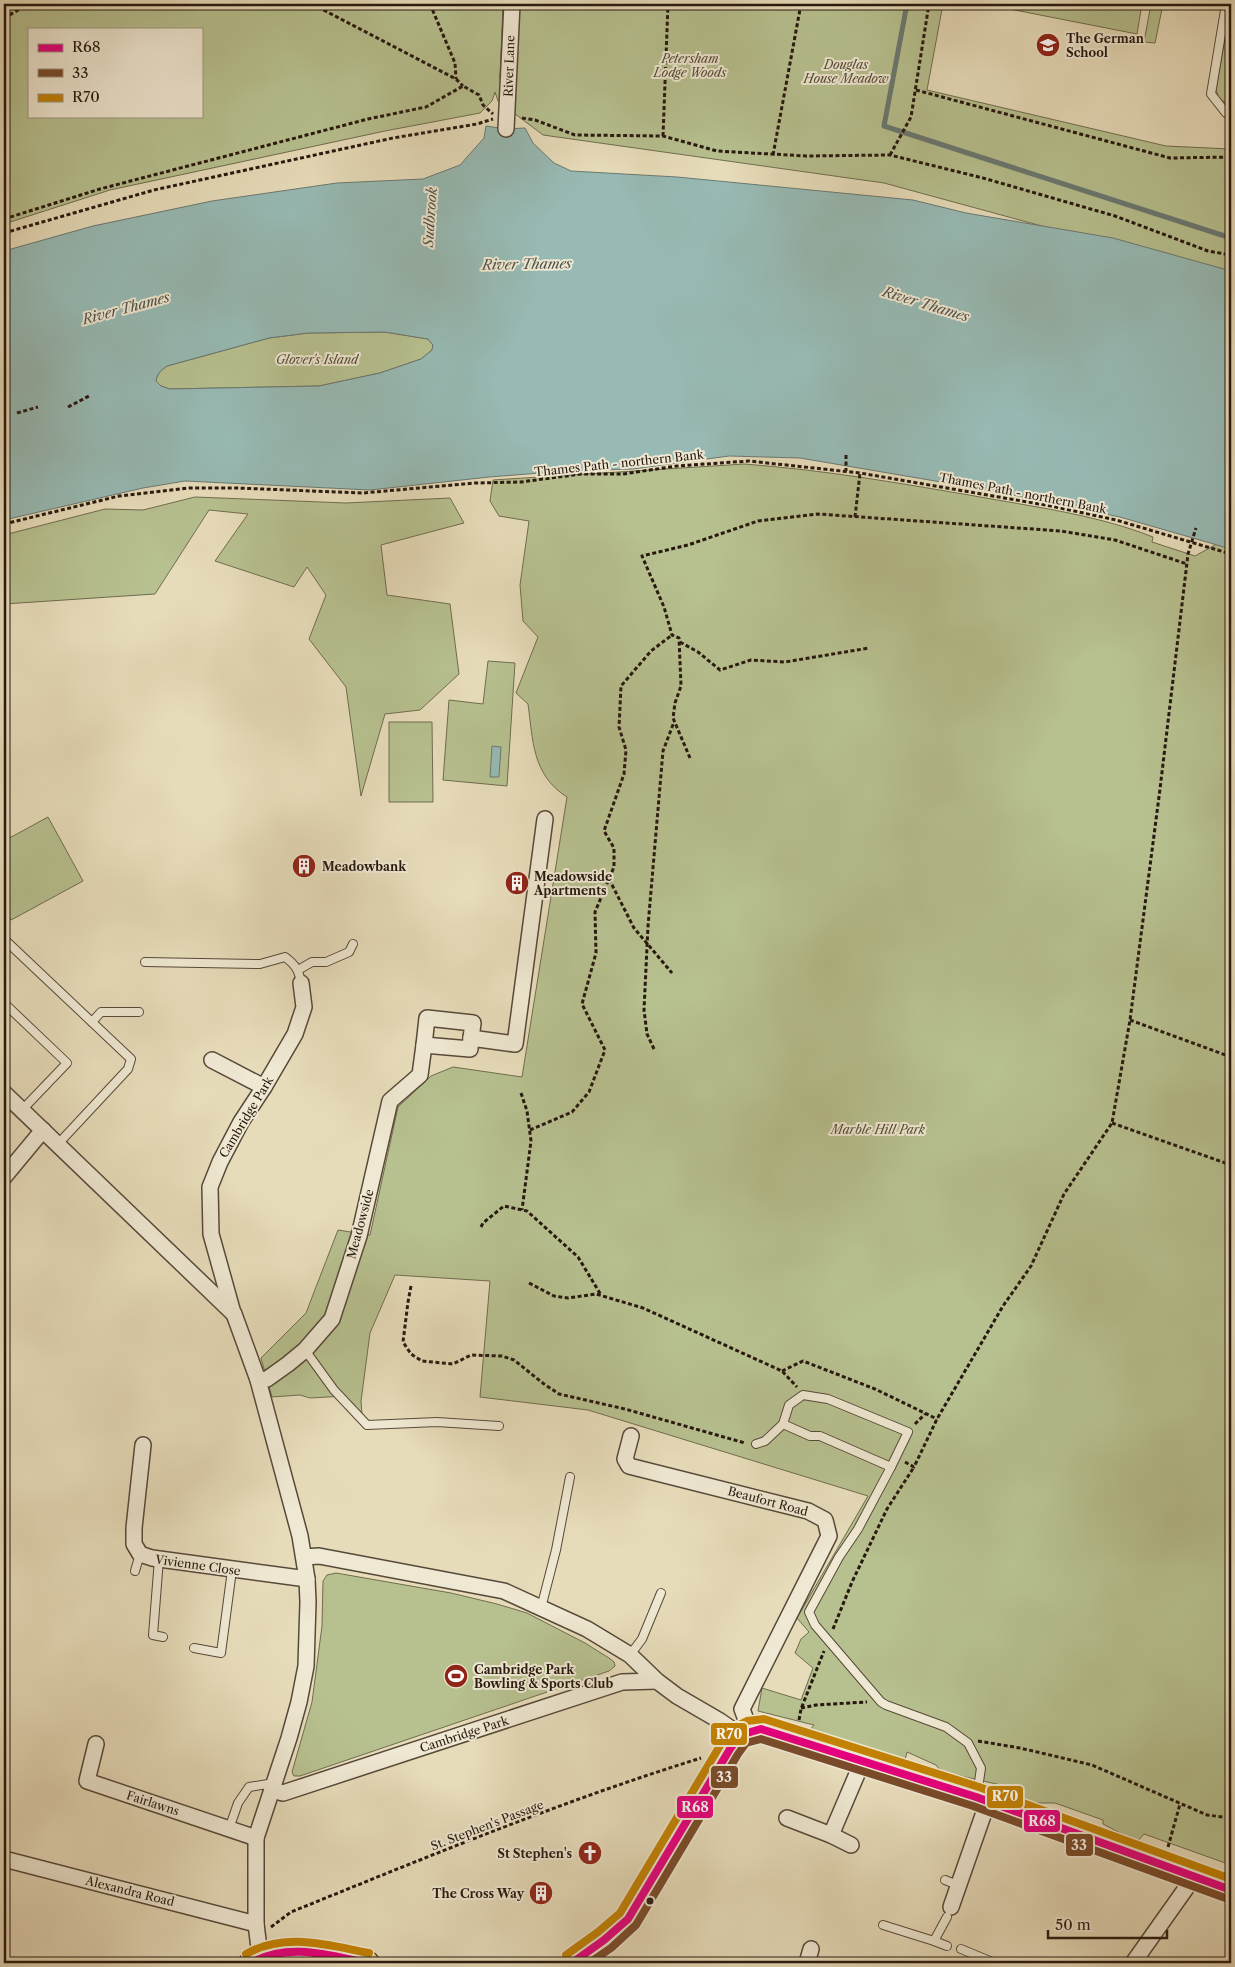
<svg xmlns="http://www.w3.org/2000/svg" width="1235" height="1967" viewBox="0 0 1235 1967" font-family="'Libre Caslon Text',serif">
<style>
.green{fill:#b7c08f;stroke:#6f6c4f;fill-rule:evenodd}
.water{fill:#97bab4;stroke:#6a7972;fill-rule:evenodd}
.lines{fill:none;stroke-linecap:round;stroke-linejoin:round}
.stream{stroke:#6a7972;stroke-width:5}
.service-casing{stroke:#57493a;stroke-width:10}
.minor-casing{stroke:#57493a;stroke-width:18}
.primary-casing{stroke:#27180f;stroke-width:26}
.path{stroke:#27180f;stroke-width:3;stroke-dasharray:4 2.5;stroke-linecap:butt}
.service{stroke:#efe8d2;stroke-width:8}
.minor{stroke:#efe8d2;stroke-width:15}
.primary{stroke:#e4be7d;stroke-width:24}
.bus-1-casing{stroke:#efe8d2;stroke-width:11}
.bus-2-casing{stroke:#efe8d2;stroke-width:11}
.bus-3-casing{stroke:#efe8d2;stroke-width:11}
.bus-1{stroke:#e5007d;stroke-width:8}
.bus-2{stroke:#7a4b2a;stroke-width:8}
.bus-3{stroke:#c38204;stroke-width:8}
.bus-dot{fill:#27180f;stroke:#efe8d2;stroke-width:2}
.labels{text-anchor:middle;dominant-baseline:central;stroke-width:4;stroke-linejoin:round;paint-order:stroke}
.poi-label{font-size:12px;font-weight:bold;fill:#27180f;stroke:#efe8d2;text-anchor:start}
.park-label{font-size:12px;font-style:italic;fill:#524a35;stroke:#efe8d2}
.street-label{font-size:12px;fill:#27180f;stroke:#efe8d2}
.water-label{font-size:14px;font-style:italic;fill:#4e5149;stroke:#efe8d2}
.line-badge{stroke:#efe8d2;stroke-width:2}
.badge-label{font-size:14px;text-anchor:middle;font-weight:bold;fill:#fff}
</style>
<rect width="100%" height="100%" fill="#e7dcba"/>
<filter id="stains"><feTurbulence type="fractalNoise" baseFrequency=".004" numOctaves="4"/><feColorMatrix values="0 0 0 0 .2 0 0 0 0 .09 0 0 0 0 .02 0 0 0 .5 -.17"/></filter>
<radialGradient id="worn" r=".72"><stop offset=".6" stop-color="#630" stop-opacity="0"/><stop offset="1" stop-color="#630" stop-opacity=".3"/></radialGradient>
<g class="green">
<path d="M4,4h499l-3,75 7,-75h436l-16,86 239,56 65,3v130l-10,-4 -337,-92 -341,-48 -45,-34 -3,-9 -3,9 -12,12 -95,18 -275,59 -106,34zM29,29h172v87h-172z"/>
<path d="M984,4h158l-5,30z"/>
<path d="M1151,4h12l-8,39 -11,-1z"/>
<path d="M1231,4v103l-12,-9 -3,-8z"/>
<path d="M385,332l43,7 5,6 -1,5 -11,9 -41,14 -61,13 -149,3 -9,-3 -5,-5c1,-7 5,-11 11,-15l102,-28 39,-5z"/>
<path d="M744,464c82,6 161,20 242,34 56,10 114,18 167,39l-1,5 43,14 36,-20v1329l-87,-31 -7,8 -34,-18v-4l-48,-17h-31l-13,-9 1,-6c-25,-7 -48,-10 -72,-18l-4,-5 -29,-13 -2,8 -97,-28 6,-7 -56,-14 4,-23 39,12 12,-32 -18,-15 6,-14 8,-7 -12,-14 71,-122 -280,-86 -108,-13 10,-116 -95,-6 -25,58 -9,68 1,14 -17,-19 -35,2 -10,-3 -28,2 -11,-39 45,-45 32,-83 32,5 28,-128 33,-31 22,-9 69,10 45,-280c-35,-22 -34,-57 -39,-93l-12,-11 22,-56 -15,-16 -3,-36 9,-64 -30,-5 -9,-15 3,-21z"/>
<path d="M195,497l151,6 104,-5 14,25 -83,22 6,50 63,9 9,70 -39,36 -35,4 -24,82 -15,-109 -37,-48 17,-44 -19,-28 -13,20 -79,-26 33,-47 -39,-4 -54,84 -151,10v-69l101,-26 38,1z"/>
<path d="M488,661l27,2 -8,123 -64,-6 6,-80 34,4z"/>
<path d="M389,722h43l1,80h-44z"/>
<path d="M48,817l35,64 -72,39 -7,-13v-66z"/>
<path d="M336,1573l115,20 46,11 30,9 58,30 24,15 5,4 1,4 -6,5 -309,105h-6l-2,-4 20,-70 10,-76 1,-45 4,-6z"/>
</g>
<g class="water">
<path d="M486,126l20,3 19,-1 8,15 21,20 17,8 106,6 236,23 53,13 147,25 118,33v278l-111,-32 -126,-26 -194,-33 -71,-2 -96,13 -67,2 -77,6 -119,13 -185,-9 -42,7 -139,32v-269l89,-25 119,-25 125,-18 86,-4 37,-14 24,-27zM385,332l43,7 5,6 -1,5 -11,9 -41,14 -61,13 -149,3 -9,-3 -5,-5c1,-7 5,-11 11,-15l102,-28 39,-5z"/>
<path d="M492,746l9,1 -2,30h-9z"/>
</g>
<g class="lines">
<path class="stream" d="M907,4l-23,122 347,112"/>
<g class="service-casing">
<g id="service">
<path d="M1226,4l-15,90 15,19 5,2"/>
<path d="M4,939l127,120 -3,10 -70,75"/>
<path d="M145,962l115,2 25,-7c11,8 14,14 16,26"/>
<path d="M298,970l14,-8h14l23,-10 4,-8"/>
<path d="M4,1003l63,60 -45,47"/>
<path d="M92,1022l9,-10h38"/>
<path d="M305,1350l29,40 33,35 70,-3 62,4"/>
<path d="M803,1395l25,4 80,33 -17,35 -71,-31h-10l-27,-12 6,-19z"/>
<path d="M756,1444l9,-3 18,-17"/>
<path d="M891,1467l-33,62 -19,28 -30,55 6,13 66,77 5,3 60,22 22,16 13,25 -4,27"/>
<path d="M159,1559l-6,76 10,2"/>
<path d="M135,1571l5,-17"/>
<path d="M541,1608l15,-58 14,-73"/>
<path d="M194,1648l27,5 11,-83"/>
<path d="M630,1655l12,-16 19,-46"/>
<path d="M229,1829l9,-26 11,-16 25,-4"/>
<path d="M945,1880l15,6"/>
<path d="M883,1925l51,16 13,-24"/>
<path d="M934,1941l13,5"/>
<path d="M961,1949l29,12 -1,2"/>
</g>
</g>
<g class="minor-casing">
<g id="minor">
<path d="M506,129l6,-125"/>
<path d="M424,1045l3,-27 46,5 -2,15"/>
<path d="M212,1060l52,27"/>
<path d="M4,1093l230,221 24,66 42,156 7,43 1,23 -2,64 -7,36 -10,36 -33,100v86l4,32"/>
<path d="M4,1177l39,-47"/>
<path d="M233,1313l-22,-79 -1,-47 10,-25 21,-40 23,-35 31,-53 9,-27 -3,-24"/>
<path d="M258,1380l9,-1 21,-15 17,-14 27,-31 27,-83 31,-135 30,-26 4,-30 46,4 1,-11 44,6 30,-225"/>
<path d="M631,1436l-6,23 4,7 179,45 17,9 4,16 -87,173 8,22"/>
<path d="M143,1445l-9,83v16l6,10 12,4 155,21"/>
<path d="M304,1557l15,-1 185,35 83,38 43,26 27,26 20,15 43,25 20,14"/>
<path d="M96,1744l-9,37 169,57"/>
<path d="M272,1790l11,3 339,-111 35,-1"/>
<path d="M787,1818l44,17 32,-75"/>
<path d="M831,1835l20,10"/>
<path d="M4,1859l252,65"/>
<path d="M951,1907l37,-106"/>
<path d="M807,1963l4,-14"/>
<path d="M1133,1963l61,-86"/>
</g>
</g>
<g class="primary-casing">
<g id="primary">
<path d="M251,1963c30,-23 82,-6 116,0"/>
<path d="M572,1963l32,-23 24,-21 102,-170 10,-14 10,-4 11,-2 33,9 182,59 255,93"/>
</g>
</g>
<g class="path">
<path d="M312,4l144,75 7,7"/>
<path d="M430,4l25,59 1,16"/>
<path d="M4,18l25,-14"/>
<path d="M916,90l254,68 61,-1"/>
<path d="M522,118l13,2 40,15 88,1 54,15 89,5 84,-1 93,23 132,38 93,35 23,4"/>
<path d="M663,136l5,-132"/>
<path d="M773,155l28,-151"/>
<path d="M890,155l21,-38 18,-113"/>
<path d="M4,219l96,-30 268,-70 58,-12 37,-21 16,9 4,10 10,9"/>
<path d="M4,233l150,-43 239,-52 84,-14 16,-5"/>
<path d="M68,407l21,-11"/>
<path d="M17,413l21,-6"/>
<path d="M846,455v16"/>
<path d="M855,517l5,-44"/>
<path d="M4,524l115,-28 70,-8h48l126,5 112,-10 46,-1 60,-8h42l54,-8 72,-5 111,12 191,33 65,14 115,34"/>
<path d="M680,642l18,10 22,18 31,-10 34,2 84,-14"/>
<path d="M690,758l-17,-40 2,-15 6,-17 -2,-48 -7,-3 -8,-28 -22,-51 46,-11 70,-24 60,-7 243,17 54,9 72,24"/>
<path d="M609,879l25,49 38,45"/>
<path d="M1130,1020l101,37"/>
<path d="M654,1049l-7,-15 -3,-24 4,-84 15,-175 11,-29"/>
<path d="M521,1093l6,18 4,30 -9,69"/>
<path d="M1112,1123l119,42"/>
<path d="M530,1130l42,-18 17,-20 16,-42 -23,-46 14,-51 -1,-41 19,-45v-19l-10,-17 20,-57 2,-24 -7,-23 2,-41 30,-35 21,-16"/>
<path d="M481,1227l2,-4 21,-17 23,5 51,46 23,38"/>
<path d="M529,1283l25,13 14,2 28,-4 47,14 139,63 15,16"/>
<path d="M411,1286l-3,16 -5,40 8,12 11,7 31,3 18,-9 31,1 12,4 30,24 15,10 66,15 120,34"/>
<path d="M782,1371l21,-10 72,28 62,30"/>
<path d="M915,1424l10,-10"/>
<path d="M905,1462l9,5 23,-48 66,-113 28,-40 33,-72 48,-71 18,-103 30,-231 28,-235 8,-26"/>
<path d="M833,1629l19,-47 35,-73 27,-42"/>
<path d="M801,1708l15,-3 51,-3"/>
<path d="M799,1720l2,-11 23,-58"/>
<path d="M978,1741l42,7 72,17 115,50 24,3"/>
<path d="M1168,1847l12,-43"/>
<path d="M271,1927l20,-15c136,-55 271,-111 410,-154"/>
</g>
<use href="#service" class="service"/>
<use href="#minor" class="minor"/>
<use href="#primary" class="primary"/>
<g class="bus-1-casing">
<g id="bus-1">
<path d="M251,1963c37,-21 77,-8 116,0"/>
<path d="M572,1963l32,-23 24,-21 102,-170 10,-14 21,-6 215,68 255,93"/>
</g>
</g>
<g class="bus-2-casing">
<g id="bus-2">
<path d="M275,1963l17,-2 23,2"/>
<path d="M589,1963l22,-15 25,-23 102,-171 8,-11 15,-4 212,67 255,93"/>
</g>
</g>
<g class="bus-3-casing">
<g id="bus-3">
<path d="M246,1954c39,-22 81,-9 123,-1"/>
<path d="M566,1955l32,-23 22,-19 101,-169 14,-17 12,-6 17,-2 215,68 252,92"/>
</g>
</g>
<use href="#bus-1" class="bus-1"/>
<use href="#bus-2" class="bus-2"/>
<use href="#bus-3" class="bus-3"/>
</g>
<defs>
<g id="school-disc" transform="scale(1.25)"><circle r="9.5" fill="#8f2418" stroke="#efe8d2"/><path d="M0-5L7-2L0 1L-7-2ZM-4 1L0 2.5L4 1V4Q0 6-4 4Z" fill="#fff"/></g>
<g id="building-disc" transform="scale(1.25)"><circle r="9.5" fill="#8f2418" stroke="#efe8d2"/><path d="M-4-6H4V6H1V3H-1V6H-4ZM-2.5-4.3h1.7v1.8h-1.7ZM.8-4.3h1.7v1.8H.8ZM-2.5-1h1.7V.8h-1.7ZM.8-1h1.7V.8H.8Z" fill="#fff"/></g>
<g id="stadium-disc" transform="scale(1.25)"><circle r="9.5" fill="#8f2418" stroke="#efe8d2"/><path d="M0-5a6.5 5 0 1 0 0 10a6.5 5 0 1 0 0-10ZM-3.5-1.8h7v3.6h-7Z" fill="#fff"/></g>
<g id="church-disc" transform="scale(1.25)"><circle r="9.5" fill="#8f2418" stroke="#efe8d2"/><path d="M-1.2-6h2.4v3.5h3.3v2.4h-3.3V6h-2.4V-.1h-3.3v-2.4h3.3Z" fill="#fff"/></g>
</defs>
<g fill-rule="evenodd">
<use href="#school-disc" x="1048" y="45"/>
<use href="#building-disc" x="304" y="866"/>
<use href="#building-disc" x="517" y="883"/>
<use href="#stadium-disc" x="456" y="1676"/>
<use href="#church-disc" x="590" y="1853"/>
<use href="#building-disc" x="541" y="1893"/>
</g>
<circle class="bus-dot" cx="650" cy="1901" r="4.5"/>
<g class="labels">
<g class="poi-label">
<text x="1066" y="38">The German<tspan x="1066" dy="14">School</tspan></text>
<text x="322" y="866">Meadowbank</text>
<text x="534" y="876">Meadowside<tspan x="534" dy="14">Apartments</tspan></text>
<text x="474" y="1669">Cambridge Park<tspan x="474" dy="14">Bowling &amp; Sports Club</tspan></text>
<text x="572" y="1853" text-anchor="end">St Stephen's</text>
<text x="524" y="1893" text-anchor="end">The Cross Way</text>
</g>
<g class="park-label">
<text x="690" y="58">Petersham<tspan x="690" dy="14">Lodge Woods</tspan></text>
<text x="846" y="64">Douglas<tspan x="846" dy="14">House Meadow</tspan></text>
<text x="317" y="359">Glover's Island</text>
<text x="878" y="1129">Marble Hill Park</text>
</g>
<g class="street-label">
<text transform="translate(509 66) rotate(-88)">River Lane</text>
<text transform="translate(619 463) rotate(-6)">Thames Path - northern Bank</text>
<text transform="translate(1023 493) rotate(11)">Thames Path - northern Bank</text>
<text transform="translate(246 1117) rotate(-59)">Cambridge Park</text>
<text transform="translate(360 1224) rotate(-75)">Meadowside</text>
<text transform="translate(768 1501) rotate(15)">Beaufort Road</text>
<text transform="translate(198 1565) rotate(8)">Vivienne Close</text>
<text transform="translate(464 1734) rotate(-18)">Cambridge Park</text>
<text transform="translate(153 1803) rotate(18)">Fairlawns</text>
<text transform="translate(487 1825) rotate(-21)">St. Stephen's Passage</text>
<text transform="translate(130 1891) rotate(14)">Alexandra Road</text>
</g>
<g class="water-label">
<text transform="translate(430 217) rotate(-86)">Sudbrook</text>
<text transform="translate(527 264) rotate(-1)">River Thames</text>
<text transform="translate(926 304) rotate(17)">River Thames</text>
<text transform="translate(126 308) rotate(-15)">River Thames</text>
</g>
</g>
<g class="line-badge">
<rect x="710" y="1722" width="38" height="24" rx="5" fill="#c38204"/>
<rect x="710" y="1765" width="29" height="24" rx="5" fill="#7a4b2a"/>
<rect x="986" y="1785" width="38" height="24" rx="5" fill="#c38204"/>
<rect x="676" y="1795" width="38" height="24" rx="5" fill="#e5007d"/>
<rect x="1023" y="1809" width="38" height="24" rx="5" fill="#e5007d"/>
<rect x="1065" y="1833" width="29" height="24" rx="5" fill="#7a4b2a"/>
</g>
<g class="badge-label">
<text x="729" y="1739">R70</text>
<text x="724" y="1782">33</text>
<text x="1005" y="1801">R70</text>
<text x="695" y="1812">R68</text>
<text x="1042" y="1826">R68</text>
<text x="1079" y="1850">33</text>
</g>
<rect width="1235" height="1967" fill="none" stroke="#e7dcba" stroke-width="20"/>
<rect x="5" y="5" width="1225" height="1957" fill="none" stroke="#27180f" stroke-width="2.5"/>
<rect x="10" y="10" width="1215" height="1947" fill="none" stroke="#27180f"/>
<rect x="28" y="28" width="175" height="90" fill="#efe8d2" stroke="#9f9584"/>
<rect x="38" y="44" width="25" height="8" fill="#e5007d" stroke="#9f9584"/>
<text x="72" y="52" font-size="15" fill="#27180f">R68</text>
<rect x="38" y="69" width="25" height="8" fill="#7a4b2a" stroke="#9f9584"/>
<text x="72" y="78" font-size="15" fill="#27180f">33</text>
<rect x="38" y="94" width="25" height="8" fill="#c38204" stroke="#9f9584"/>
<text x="72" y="102" font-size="15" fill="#27180f">R70</text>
<path d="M1048 1930v8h119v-8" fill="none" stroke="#27180f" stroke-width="2.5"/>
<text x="1055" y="1930" font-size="15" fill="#27180f" stroke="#efe8d2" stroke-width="4" paint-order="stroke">50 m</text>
<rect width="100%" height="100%" filter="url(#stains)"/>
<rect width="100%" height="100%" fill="url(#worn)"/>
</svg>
